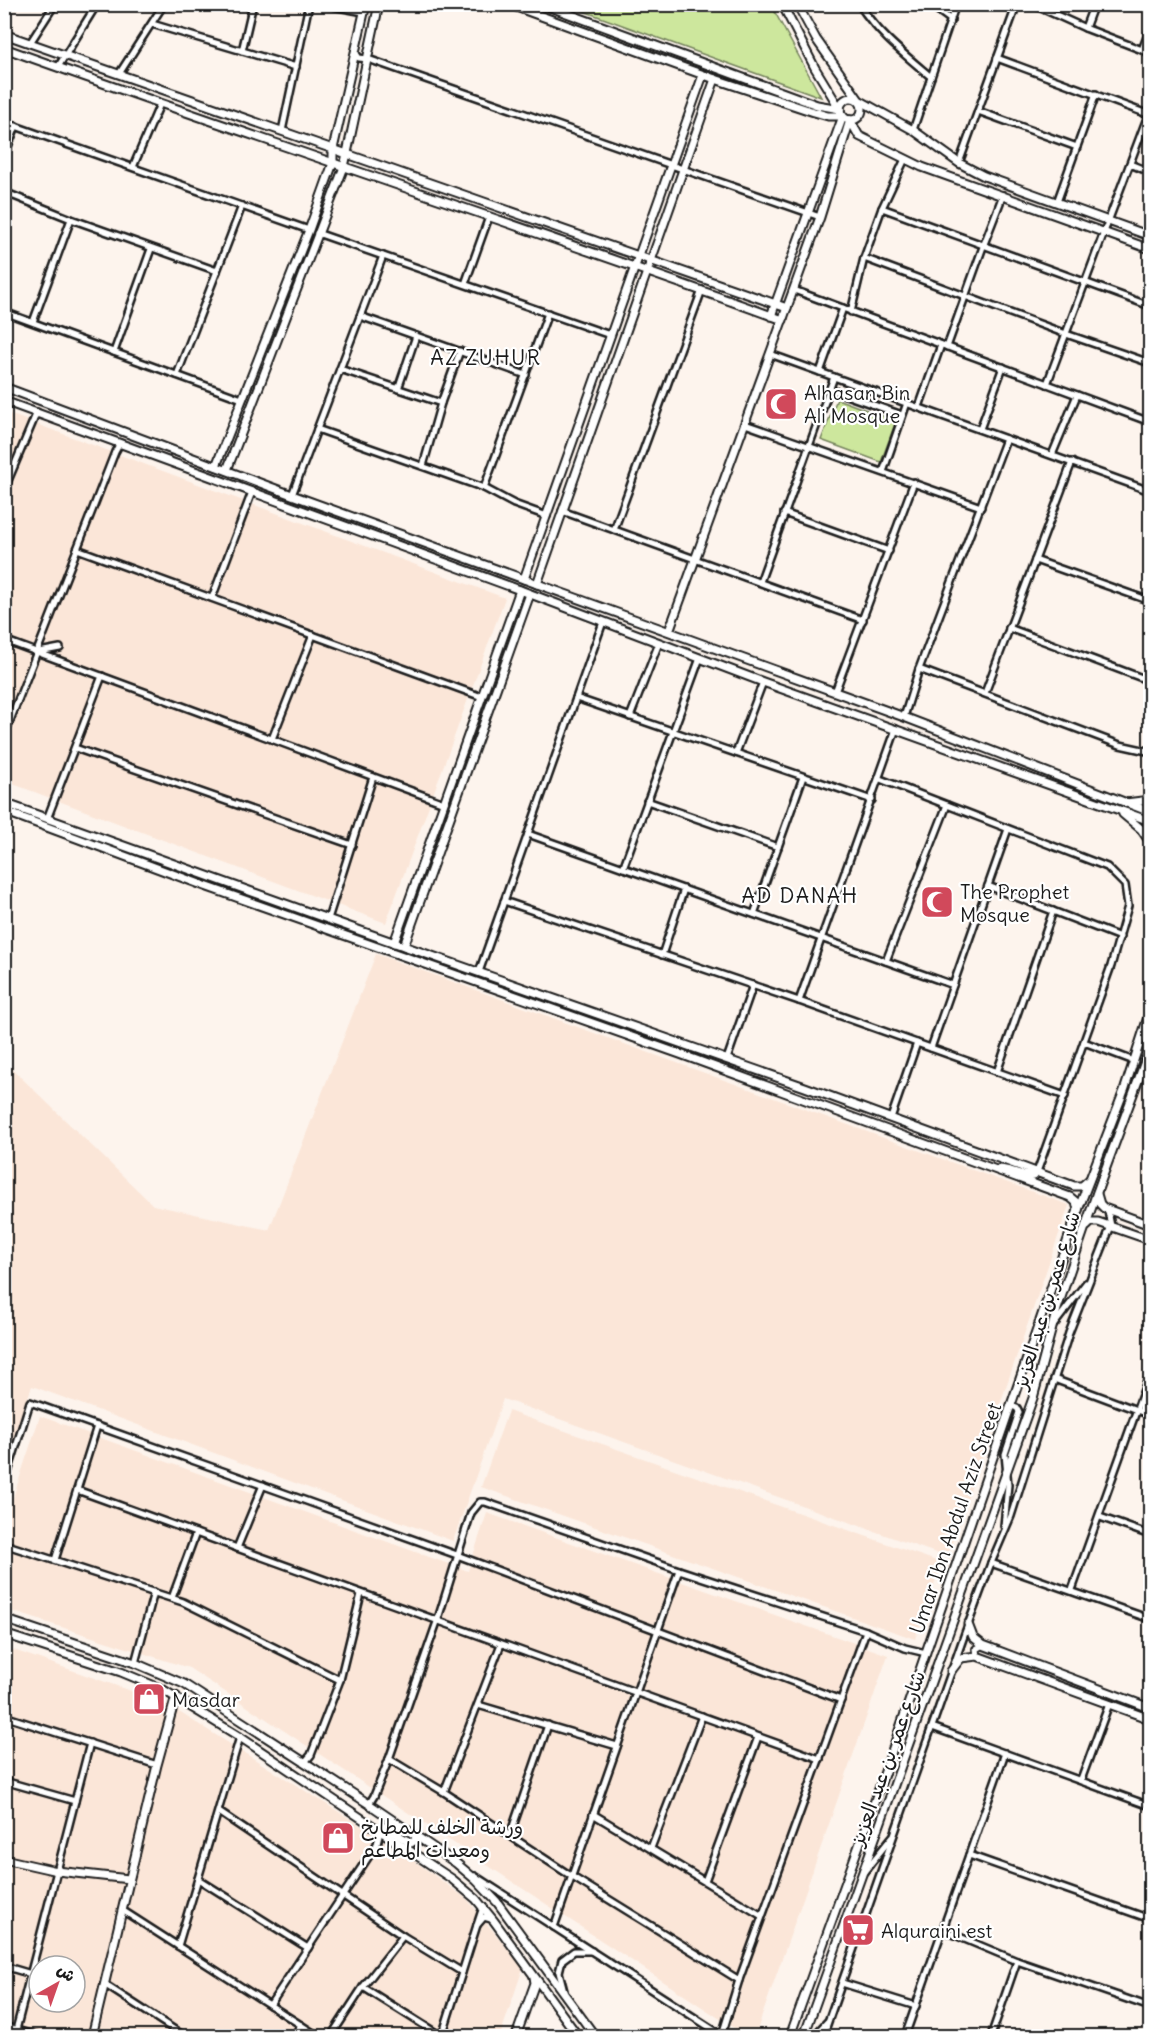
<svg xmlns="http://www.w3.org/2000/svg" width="1155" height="2041" viewBox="0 0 1155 2041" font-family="Delius,'Playpen Sans Arabic',sans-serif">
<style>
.built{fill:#fbe6d8;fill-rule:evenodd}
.green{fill:#cde79d;stroke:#74825c;stroke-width:1.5}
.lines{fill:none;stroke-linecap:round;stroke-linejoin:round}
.street-casing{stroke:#1c1c1c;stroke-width:10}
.secondary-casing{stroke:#1c1c1c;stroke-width:11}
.street{stroke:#fff;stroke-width:5}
.secondary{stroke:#fff;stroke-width:7}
.labels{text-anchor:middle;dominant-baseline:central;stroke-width:4.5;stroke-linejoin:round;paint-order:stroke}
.poi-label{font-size:20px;fill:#1c1c1c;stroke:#fff;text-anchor:start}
.street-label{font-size:20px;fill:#1c1c1c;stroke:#fff}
.neighbourhood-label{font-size:21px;letter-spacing:1.5px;fill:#1c1c1c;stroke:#fff}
</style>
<rect width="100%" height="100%" fill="#fdf4ed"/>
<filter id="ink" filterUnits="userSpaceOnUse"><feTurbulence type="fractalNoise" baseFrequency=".0167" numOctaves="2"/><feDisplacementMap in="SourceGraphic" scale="12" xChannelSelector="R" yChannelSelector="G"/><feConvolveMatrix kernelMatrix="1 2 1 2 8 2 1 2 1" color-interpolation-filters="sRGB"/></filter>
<g filter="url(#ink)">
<g class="built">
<path d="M4,412l501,186 -119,325 -381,-142z"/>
<path d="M376,954l693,251 -122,352 -444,-158 -50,142 -421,-155 -27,77v-401l148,143 116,25z"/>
<path d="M508,1411l434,152 -27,76 -434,-152z"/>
<path d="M40,1416l428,155 19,-58 401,142 -133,381h-9l-557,-368 -184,-59v-87z"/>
<path d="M5,1647l158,55 232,145 72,52 56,69 -23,68h-495zM39,1966h36v36h-36z"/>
</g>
<g class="green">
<path d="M579,5h192l50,92 -243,-88z"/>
<path d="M837,399l59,22 -15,41 -60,-22z"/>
</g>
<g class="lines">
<g class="street-casing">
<g id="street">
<path d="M322,4l42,8"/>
<path d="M859,4c19,30 45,50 72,73"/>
<path d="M929,4l22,16"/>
<path d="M1032,4l53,24 65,25"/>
<path d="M152,24l144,43"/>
<path d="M1085,28l9,-24"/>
<path d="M30,43l25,-39"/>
<path d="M1142,50l8,-21"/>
<path d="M242,51l11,-47"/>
<path d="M355,52l4,6 9,1 452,158"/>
<path d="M997,58l153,57"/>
<path d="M58,67l39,-63"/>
<path d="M119,74l45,-70"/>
<path d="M978,111l99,36"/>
<path d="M4,122l305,108"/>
<path d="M913,130l43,-126"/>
<path d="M282,131l27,-127"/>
<path d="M4,157l12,-31"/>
<path d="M959,163l58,-159"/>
<path d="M1130,164l20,8"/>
<path d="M133,167l27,-63"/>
<path d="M4,192l67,27 146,52"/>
<path d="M1057,202l39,-108"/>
<path d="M882,208l268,98"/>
<path d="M317,233l293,102"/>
<path d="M864,258l202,76 84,29"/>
<path d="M465,284l24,-67"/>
<path d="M794,290l356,132"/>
<path d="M4,312l238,87"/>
<path d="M851,312l13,-54 18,-50 23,-49"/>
<path d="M360,316l166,59"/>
<path d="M33,322l38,-103"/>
<path d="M947,347l37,-103 19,-49"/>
<path d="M114,352l37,-103"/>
<path d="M770,354l380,137"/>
<path d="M340,369l101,34"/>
<path d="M820,372l23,-64"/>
<path d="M177,375l65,-169"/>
<path d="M1047,384l103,-274"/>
<path d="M398,389l18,-53"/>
<path d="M829,389l73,26"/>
<path d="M919,407l22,-62"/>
<path d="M745,424l236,83"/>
<path d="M317,429l167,59 30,16 33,12"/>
<path d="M980,429l23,-62"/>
<path d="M1052,455l25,-60"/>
<path d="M423,466l18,-63 19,-52"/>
<path d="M883,472l24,-69"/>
<path d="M484,488l64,-175"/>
<path d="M4,490l33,-78"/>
<path d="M292,495l91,-239"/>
<path d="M562,511l301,109"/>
<path d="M784,513l105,38"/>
<path d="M614,530l88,-240"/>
<path d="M77,549l405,148"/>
<path d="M1035,560l115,41"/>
<path d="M760,582l74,-205"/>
<path d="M212,598l40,-106"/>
<path d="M1009,628l141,53"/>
<path d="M4,640l440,163"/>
<path d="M39,652l21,-4"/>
<path d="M919,669l201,76 27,6 3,-1"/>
<path d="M835,692l79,-210"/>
<path d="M985,693l87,-231"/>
<path d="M576,698l296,102"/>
<path d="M630,717l29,-74"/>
<path d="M904,717l15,-48 87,-230"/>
<path d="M4,736l111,-284 5,-9"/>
<path d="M272,739l41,-104"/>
<path d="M75,748l277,97"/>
<path d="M736,753l27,-71"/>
<path d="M880,779l227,88 18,18 3,21 -17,60 -74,206"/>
<path d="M647,801l131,46"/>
<path d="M47,819l55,-143"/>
<path d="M528,834l425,151"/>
<path d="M623,868l77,-210"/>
<path d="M988,886l132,51"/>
<path d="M504,901l295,100 266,95"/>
<path d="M754,914l49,-137"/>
<path d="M328,919l45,-142"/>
<path d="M662,955l22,-66"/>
<path d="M886,961l61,-156"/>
<path d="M479,972l124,-350"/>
<path d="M799,1001l97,-272"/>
<path d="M1084,1042l50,19"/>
<path d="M931,1048l77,-219"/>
<path d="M727,1059l26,-74"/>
<path d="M997,1072l56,-161"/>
<path d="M891,1118l26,-75"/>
<path d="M1053,1326l33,-43"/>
<path d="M1054,1379l96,36"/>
<path d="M4,1485l26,-83 427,153 384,145"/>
<path d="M77,1490l743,269"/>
<path d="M1100,1517l50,18"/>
<path d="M1004,1526l4,-41 -3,-31 14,-42 -2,-4 -6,-2"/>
<path d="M4,1544l179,58 157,78"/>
<path d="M237,1548l26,-63"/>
<path d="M55,1560l42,-134"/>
<path d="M991,1563l159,56"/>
<path d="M1072,1590l78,-217"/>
<path d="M172,1598l24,-65"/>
<path d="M977,1656l-1,-7 7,-4"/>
<path d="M135,1663l19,-71"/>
<path d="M478,1705l139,41"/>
<path d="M4,1716l153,49"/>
<path d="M932,1727l218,79"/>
<path d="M389,1759l55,33 127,84 168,104"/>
<path d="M305,1762l6,-7 29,-75 21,-86"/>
<path d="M1081,1780l28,-76"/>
<path d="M4,1781l71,20"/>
<path d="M444,1792l57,-148"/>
<path d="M369,1804l5,-8 15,-37 48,-137 34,-109 9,-11h5l194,68 187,61 39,17 21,5"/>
<path d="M219,1812l184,124 59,36"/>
<path d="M593,1814l169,102"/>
<path d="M510,1835l38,-110"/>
<path d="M651,1848l51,-132"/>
<path d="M969,1855l181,64"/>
<path d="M864,1872l28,-35"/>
<path d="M475,1876l248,160"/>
<path d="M198,1879l110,69"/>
<path d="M705,1881l53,-144"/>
<path d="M483,1907l-6,18 7,-8 7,2"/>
<path d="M122,1910l196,126"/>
<path d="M554,1927l125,-357"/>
<path d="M943,1930l74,31 133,46"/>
<path d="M403,1936l-40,51 78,49"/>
<path d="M178,1946l62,-209"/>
<path d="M4,1966l27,8"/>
<path d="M842,1983l74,23"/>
<path d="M104,1984l80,52"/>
<path d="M564,1991l-5,-19 3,-12 12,-9h18"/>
<path d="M270,2005l107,-161 2,-8 -1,-6"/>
<path d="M4,2026l32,10"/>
<path d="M16,2030l74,-287"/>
<path d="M722,2035l17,-55 127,-349"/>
<path d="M294,2036l7,-11"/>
<path d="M331,2036l32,-49"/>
<path d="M442,2036l35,-111"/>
<path d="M814,2036l13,-14"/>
<path d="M823,2036l142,-403 26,-70 20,-47 58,-183 42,-107 -3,-15"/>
<path d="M905,2036l100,-283"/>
<path d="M991,2036l26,-75"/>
</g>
</g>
<g class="secondary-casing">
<g id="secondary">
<path d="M508,4l207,75 99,33 14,4h15l-72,200"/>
<path d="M542,4l275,101 23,4"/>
<path d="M782,4l33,64 25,41"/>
<path d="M797,4l19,35 43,61 54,30 46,33 25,13 166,60"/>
<path d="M4,34l783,274"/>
<path d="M4,48c259,93 520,178 779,272"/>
<circle cx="851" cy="109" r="11"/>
<path d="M850,120l9,16 63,31 228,82"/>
<path d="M4,387l288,108 612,222 246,95"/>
<path d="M4,401l516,189 243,92 387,139"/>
<path d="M216,466l93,-236 24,-67v-14l33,-145"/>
<path d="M227,470l117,-303 35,-163"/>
<path d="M524,579l179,-504"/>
<path d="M537,584l178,-505"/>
<path d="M669,631l151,-414 30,-97"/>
<path d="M4,803l357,128 444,156 269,99h8l7,-6"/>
<path d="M1126,803l24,-3"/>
<path d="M4,811l201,75 475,168 390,143 6,5 2,8"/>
<path d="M1123,814l18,15 9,13"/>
<path d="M394,943l126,-353"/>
<path d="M404,946l126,-352"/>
<path d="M1000,1169c12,1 23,8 34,7l3,-4"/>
<path d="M1097,1194l3,10 4,4 46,17"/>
<path d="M1087,1226l4,-4h7l52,18"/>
<path d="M4,1619l131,44 49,21 185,120 87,59 20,17 21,22 98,134"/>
<path d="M968,1624l5,13 10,8 167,63"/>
<path d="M4,1634l117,38 41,17 78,48 212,142 24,20 18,22 84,115"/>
<path d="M951,1671l10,-13 16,-2 173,63"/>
<path d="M385,1827l26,16 5,-3 -1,-5"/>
<path d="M4,1859l53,12 72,8"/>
<path d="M92,2036l65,-271 19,-69"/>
<path d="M516,2036l19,-53 -1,-6"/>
<path d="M790,2036l80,-221 208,-605 47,-122 25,-77"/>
<path d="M804,2036l229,-638 24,-89 40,-117 53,-144"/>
</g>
</g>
<use href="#street" class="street"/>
<use href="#secondary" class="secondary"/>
</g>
</g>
<defs>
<g id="mosque-square" transform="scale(1.725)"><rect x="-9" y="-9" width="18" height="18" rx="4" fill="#d1495b" stroke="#fff"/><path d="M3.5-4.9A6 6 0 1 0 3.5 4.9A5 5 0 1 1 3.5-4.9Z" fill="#fff"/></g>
<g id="shop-square" transform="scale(1.725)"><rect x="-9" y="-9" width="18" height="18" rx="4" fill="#d1495b" stroke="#fff"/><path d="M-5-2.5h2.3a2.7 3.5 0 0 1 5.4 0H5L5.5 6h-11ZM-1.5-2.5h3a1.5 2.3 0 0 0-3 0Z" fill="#fff"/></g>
<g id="supermarket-square" transform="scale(1.725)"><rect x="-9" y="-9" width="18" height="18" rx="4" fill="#d1495b" stroke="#fff"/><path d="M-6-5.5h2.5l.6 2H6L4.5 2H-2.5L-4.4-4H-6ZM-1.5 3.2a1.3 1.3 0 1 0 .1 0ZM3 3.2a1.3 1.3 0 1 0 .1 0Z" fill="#fff"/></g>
</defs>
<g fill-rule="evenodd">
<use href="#mosque-square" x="781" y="404"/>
<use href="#mosque-square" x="937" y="902"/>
<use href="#shop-square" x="149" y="1699"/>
<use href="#shop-square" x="338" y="1838"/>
<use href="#supermarket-square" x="858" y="1930"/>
</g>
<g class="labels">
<g class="poi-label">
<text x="804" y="392">Alhasan Bin<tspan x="804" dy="23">Ali Mosque</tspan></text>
<text x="960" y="891">The Prophet<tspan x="960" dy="23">Mosque</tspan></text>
<text x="172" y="1699">Masdar</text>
<text x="361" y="1826">ورشة الخلف للمطابخ<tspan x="361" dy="23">ومعدات المطاعم</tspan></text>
<text x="881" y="1930">Alquraini est</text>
</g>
<g class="street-label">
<text transform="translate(1046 1300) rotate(-73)">شارع عمر بن عبد العزيز</text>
<text transform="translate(955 1518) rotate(-71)">Umar Ibn Abdul Aziz Street</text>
<text transform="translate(887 1758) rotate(-70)">شارع عمر بن عبد العزيز</text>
</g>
<g class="neighbourhood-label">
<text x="486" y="357">AZ ZUHUR</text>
<text x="800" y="895">AD DANAH</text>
</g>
</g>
<rect width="1155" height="2041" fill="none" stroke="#fff" stroke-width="24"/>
<rect x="12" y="12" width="1131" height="2017" fill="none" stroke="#1c1c1c" stroke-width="2" filter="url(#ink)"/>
<g transform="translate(57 1984) rotate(40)"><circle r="28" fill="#ffffff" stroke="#a4a4a4" stroke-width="1.5"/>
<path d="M0-4.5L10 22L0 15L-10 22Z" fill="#d1495b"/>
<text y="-9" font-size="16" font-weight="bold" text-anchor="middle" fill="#1c1c1c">ش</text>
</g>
</svg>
